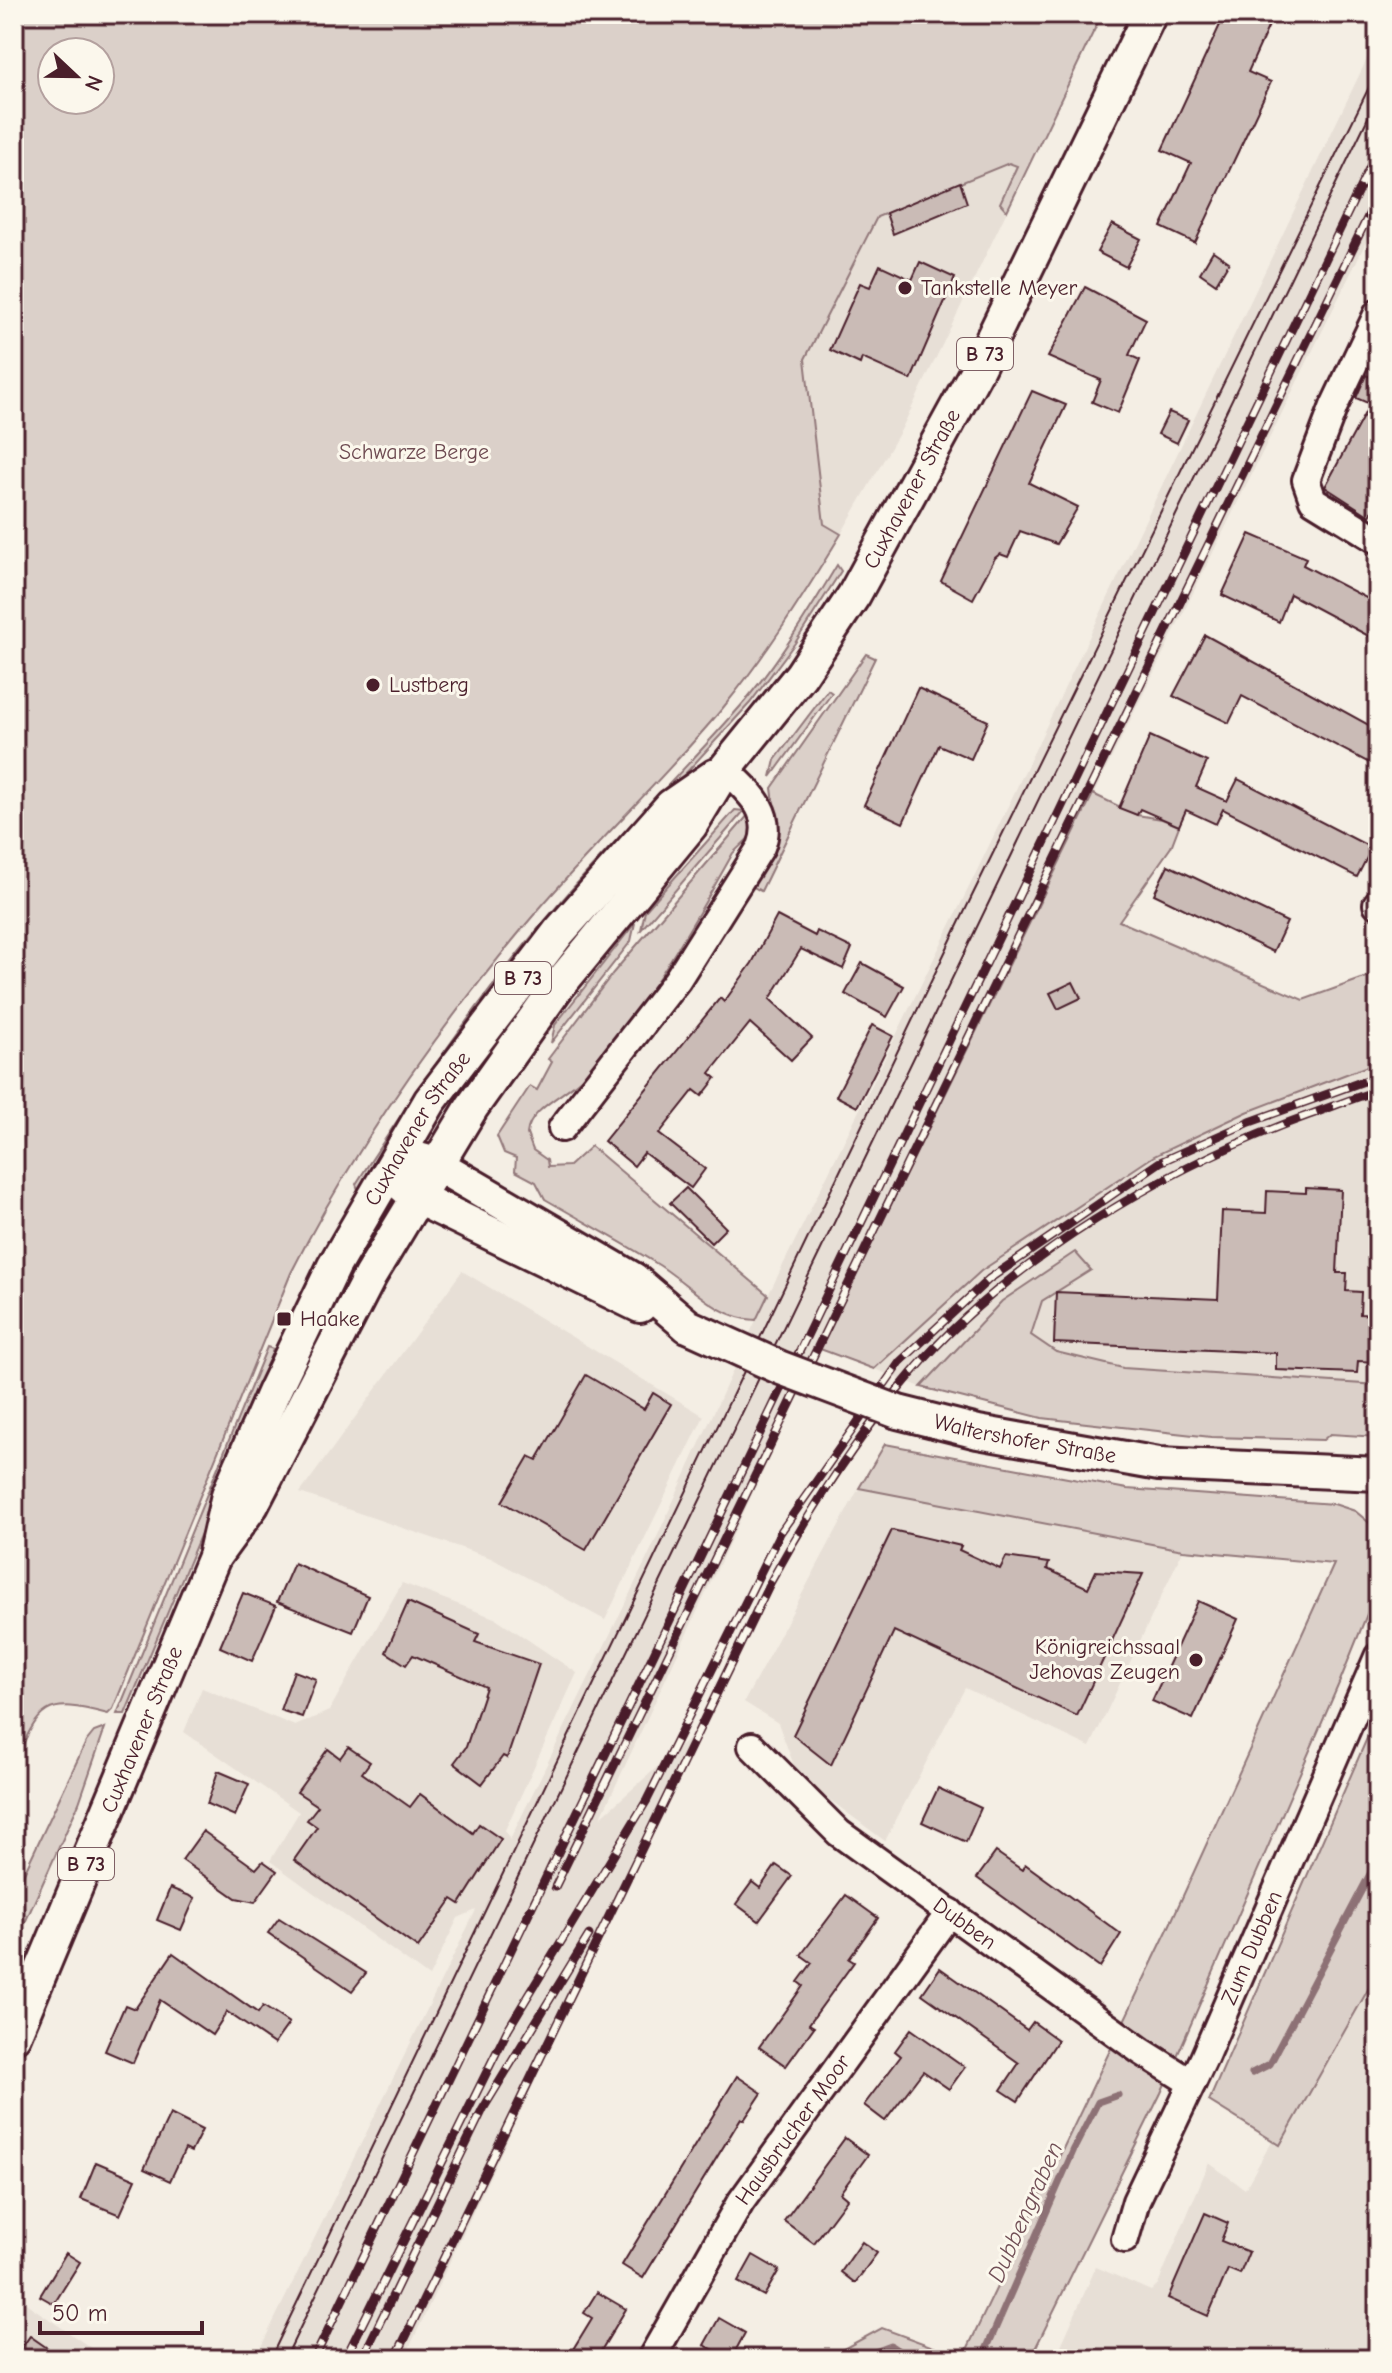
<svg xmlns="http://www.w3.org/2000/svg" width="1392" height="2373" viewBox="0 0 1392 2373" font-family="'Comic Neue',sans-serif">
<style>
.built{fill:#e7dfd6}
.green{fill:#dbd0c9;stroke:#92787a;stroke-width:2;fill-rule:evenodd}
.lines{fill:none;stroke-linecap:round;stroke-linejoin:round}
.stream{stroke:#8d7174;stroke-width:7}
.building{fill:#cabbb6;stroke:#4a1f2b;stroke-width:2}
.minor-casing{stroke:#4a1f2b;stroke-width:32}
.major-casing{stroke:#4a1f2b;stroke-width:38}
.minor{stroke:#fbf7ec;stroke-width:26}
.major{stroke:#fbf7ec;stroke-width:32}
.tram{stroke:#4a1f2b;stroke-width:2}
.rail-casing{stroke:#4a1f2b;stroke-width:9}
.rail{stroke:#fbf7ec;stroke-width:6;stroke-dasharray:18;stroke-linecap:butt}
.major-bridge-casing{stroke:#4a1f2b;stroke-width:38;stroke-linecap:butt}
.major-bridge{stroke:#fbf7ec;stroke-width:32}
.poi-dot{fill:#4a1f2b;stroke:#fbf7ec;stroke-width:3}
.labels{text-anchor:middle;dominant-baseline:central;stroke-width:6;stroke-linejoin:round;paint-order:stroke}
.shield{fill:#fbf7ec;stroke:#7f6065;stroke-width:2}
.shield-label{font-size:20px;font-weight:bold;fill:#4a1f2b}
.poi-label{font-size:22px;fill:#4a1f2b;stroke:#fbf7ec;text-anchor:start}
.park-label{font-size:22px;fill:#6e4b52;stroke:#fbf7ec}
.street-label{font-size:22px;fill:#4a1f2b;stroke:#fbf7ec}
.water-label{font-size:24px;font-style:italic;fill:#714f56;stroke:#fbf7ec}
</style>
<rect width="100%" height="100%" fill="#f4eee4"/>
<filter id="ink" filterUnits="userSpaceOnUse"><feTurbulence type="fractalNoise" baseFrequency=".0125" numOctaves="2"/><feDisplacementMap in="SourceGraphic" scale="16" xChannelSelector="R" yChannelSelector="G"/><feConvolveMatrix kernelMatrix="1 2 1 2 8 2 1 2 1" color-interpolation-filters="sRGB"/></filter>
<g filter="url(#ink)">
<g class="built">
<path d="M1378,36v182l-558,1131 -219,468 99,-88 -296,630h-149l221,-449 -18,8 -29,59 -159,-116 29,-49 -115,-80 18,-44 93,38 34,-15 73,-128 95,36 80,54 -72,157 5,10 141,-290 105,-230 215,-437z"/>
<path d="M1009,162l8,4 -17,37 7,8 -106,219 -60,104 -17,-10 -19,-165 72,-142z"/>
<path d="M1378,1062v323l-255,-17 -67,-16 -25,-17 11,-34 49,-31 -89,31 -81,86 -47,-18 107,-98 173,-115 93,-44z"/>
<path d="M462,1271l242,145 -99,204 -114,-62 -191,-65z"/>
<path d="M859,1488l324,62 -93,197 -125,-59 -80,153 -87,-65 -20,-53 -34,-21z"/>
<path d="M1378,1952v407h-323l41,-92 55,24 7,-7 51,-121 36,26z"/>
<path d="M14,2295l93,64h-93z"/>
</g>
<g class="green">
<path d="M14,14h1088l-95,197 -7,-8 17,-37 -8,-3 -132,54 -72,142 19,165 17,10c-37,61 -74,120 -119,175 -62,74 -133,140 -195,214 -89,107 -174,226 -236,350l-178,436 -5,5c-64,-17 -68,-8 -94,50zM52,52h48v48h-48z"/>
<path d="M837,565l4,6 -46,72 -45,60 -175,191 -216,298 -3,-8c66,-103 135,-203 216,-295 56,-64 117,-123 173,-188 35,-42 64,-89 92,-136z"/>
<path d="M866,654l9,4 -114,233 -9,-5 26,-51 -6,-47z"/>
<path d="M828,690l4,3 -61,84 4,-17z"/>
<path d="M1093,794l44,21 25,4 17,7 -8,21 -52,74 184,79 75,-27v89l-131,50 -93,44 -173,115 -107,98 -54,-20z"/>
<path d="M735,810l9,1 -103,119 4,-19z"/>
<path d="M749,814l4,20 -20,19c-43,77 -88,155 -148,222 -17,19 -56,33 -58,59l6,16 14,10 1,7 21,-1 22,-20 177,149 -12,25c-40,-1 -69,-39 -102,-58 -36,-22 -73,-42 -109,-63l-9,-17 -21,-11 1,-13 -12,-5 -7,-17 33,-50 7,4 15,-28 -4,-3 65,-86z"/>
<path d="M635,923l-4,18 -80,102 4,-18z"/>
<path d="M1075,1252l16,18 -49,31 -11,34 25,17 67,16 255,17v52l-48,-3 -7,6 -112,-3 -169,-19 -121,-31 81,-86z"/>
<path d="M267,1347l6,2 -13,44 -135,321h-8z"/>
<path d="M885,1444l242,45 207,15 21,7 23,19 -4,67 -34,84 -179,412 -131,266h-205l57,-31 81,30 204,-427 167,-367 -151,-14 -324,-62z"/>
<path d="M1378,1713v259l-98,173 -71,-44z"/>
<path d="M105,1728l-26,75 -65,144v-53l72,-152 8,-10z"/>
</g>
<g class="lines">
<g class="stream">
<path d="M1252,2073l18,-9 108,-205"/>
<path d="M856,2359l35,-13 20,13"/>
<path d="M982,2359l92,-210 24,-47 20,-7"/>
</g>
</g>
<g class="building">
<path d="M1225,14h49l-26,58 23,10 -76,161 -34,-16 30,-64 -29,-13z"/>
<path d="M960,182l7,21 -74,31 -7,-21z"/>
<path d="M1112,224l29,15 -15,28 -29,-15z"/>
<path d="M1213,251l16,11 -13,22 -16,-11z"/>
<path d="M920,262l35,16 -44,102 -49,-22 -2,6 -30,-14 30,-67 10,4 10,-22 32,15z"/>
<path d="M1085,287l61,32 -17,36 11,5 -22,53 -26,-11 9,-22 -53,-23z"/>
<path d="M1366,375l12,6 -8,23 -14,-6z"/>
<path d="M1032,391l34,14 -37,78 49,24 -22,37 -36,-13 -12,26 -8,-3 -5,4 -22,41 -32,-18z"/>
<path d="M1366,411l12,6v83l-8,16 -45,-29z"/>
<path d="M1169,412l19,8 -11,23 -19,-9z"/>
<path d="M1250,534l56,24 -3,7 75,39v37l-88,-47 -11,28 -57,-27z"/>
<path d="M1205,635l173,95v25l-5,10 -131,-69 -13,27 -56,-27z"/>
<path d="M918,688l70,33 -17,38 -32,-14 -36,78 -39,-18z"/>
<path d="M1150,736l57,26 -11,25 31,14 11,-22 134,69 -15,29 -134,-68 -7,15 -30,-14 -7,16 -39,-17 -3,6 -18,-7z"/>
<path d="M1168,865l119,57 -14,30 -119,-58z"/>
<path d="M777,916l38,20 2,-5 35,17 -9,21 -42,-20 -31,50 42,39 -21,22 -41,-37 -40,50 6,5 -14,18 -8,-6 -35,44 46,35 -14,19 -47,-35 -10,13 -30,-25 116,-143 4,4 28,-39z"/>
<path d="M862,963l42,23 -17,31 -42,-23z"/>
<path d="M1073,982l8,16 -23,11 -8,-16z"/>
<path d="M872,1025l21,11 -36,71 -21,-11z"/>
<path d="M686,1188l40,40 -15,15 -41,-40z"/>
<path d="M1306,1188l35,2 -4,83h10l-1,18 15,1 -1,22 18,1v47l-20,-1 -1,12 -81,-3v-17l-222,-10 2,-51 162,7 4,-88 44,2 1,-22 39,2z"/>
<path d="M586,1375l58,34 9,-16 18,11 -85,146 -84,-48 27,-46 8,4z"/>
<path d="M892,1530l69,16 -2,4 41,19 6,-12 43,6 -2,6 41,19 8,-17 47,3 -66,142 -183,-85 -63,134 -38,-30z"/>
<path d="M294,1563l74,33 -15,36 -76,-30z"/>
<path d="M243,1593l33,13 -24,55 -32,-14z"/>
<path d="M1198,1601l40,18 -45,100 -41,-18z"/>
<path d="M408,1602l71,32 -4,8 64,22 -32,94 -4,-2 -21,28 -28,-21 12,-16 20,-60 -73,-32 -7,10 -20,-13z"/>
<path d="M294,1671l22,8 -14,38 -22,-7z"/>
<path d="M348,1747l22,15 -8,11 48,34 10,-13 53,39 6,-9 22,15 -41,65 -8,-5 -34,49 -124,-88 23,-33 -10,-7 11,-14 -21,-14 31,-43 12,9z"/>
<path d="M218,1771l31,13 -14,32 -28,-12z"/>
<path d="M938,1788l43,20 -15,34 -44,-20z"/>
<path d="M203,1831l53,38 7,-8 14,10 -22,31 -19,-4 -54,-38z"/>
<path d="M996,1852l26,18 3,-6 96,70 -21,33 -123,-89z"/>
<path d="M776,1865l16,11 -33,45 -23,-17 16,-22 8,6z"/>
<path d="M170,1888l25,10 -14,32 -24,-10z"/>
<path d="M846,1895l32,23 -29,41 5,3 -45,62 5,3 -28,39 -27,-19 44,-61 -5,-4 14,-19 -11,-8z"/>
<path d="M279,1918l87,55 -14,18 -84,-58z"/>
<path d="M173,1953l85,60 5,-7 26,17 -15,21 -47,-32 -15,23 -52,-35 -27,63 -28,-12 20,-46 10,4z"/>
<path d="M940,1968l87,62 6,-8 25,18 -40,61 -17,-11 18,-27 -97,-69z"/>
<path d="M911,2029l54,38 -16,22 -26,-18 -38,50 -21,-16 37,-49 -6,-5z"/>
<path d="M737,2076l25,17 -18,27 -3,-2 -98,160 -21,-13z"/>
<path d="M170,2114l32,16 -11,22 -6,-3 -15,32 -26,-12z"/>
<path d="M845,2138l23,17 -28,38 7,6 -33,44 -30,-22z"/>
<path d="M96,2162l40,17 -16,36 -39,-16z"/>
<path d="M1205,2213l23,10 -7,18 28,11 -9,22 -12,-5 -20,47 -40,-18z"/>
<path d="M862,2242l15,11 -22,30 -14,-11z"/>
<path d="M66,2253l14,9 -26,42 -14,-8z"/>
<path d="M753,2255l26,15 -15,26 -26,-14z"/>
<path d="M597,2292l29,17 -30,50h-29l25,-41 -8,-5z"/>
<path d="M719,2318l26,15 -14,26 -27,-14z"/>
<path d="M30,2336l33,23h-49z"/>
</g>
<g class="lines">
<g class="minor-casing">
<g id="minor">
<path d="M1378,313l-44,93 -28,74 7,20 65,40"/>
<path d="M1377,904l1,-1"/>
<path d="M562,1128l115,-148 84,-133c14,-35 -13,-56 -36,-78"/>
<path id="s1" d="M752,1746l87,87 302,218 51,32"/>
<path id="s2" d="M1125,2239l11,-38 68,-143 174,-401"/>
<path id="s3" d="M651,2359l89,-156 210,-291"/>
</g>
</g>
<g class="major-casing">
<g id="major">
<path d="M418,1159l18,5 197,115 55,47"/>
<path d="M400,1183l16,14 224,109"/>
<path id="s4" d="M898,1412l80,20 181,32 219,10"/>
<path id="s5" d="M214,1557l38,-52 118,-229 102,-169 83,-117 136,-165 34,-56 76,-94 53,-80 123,-225 173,-356"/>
<path id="s6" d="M14,2036l200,-479 14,-62 45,-102 61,-127 96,-165 129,-169 112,-126 45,-31"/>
</g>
</g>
<use href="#minor" class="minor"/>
<use href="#major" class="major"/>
<g class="tram">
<path d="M270,2359l702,-1463 406,-827"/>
<path d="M285,2359l1093,-2262"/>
</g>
<g class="rail-casing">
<g id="rail">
<path d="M555,1887l823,-1691"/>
<path d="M314,2359l1064,-2209"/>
<path d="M345,2359l163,-330 139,-229 133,-267 120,-171 89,-83 171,-117 90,-40 128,-46"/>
<path d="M362,2359l121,-250 106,-174"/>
<path d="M395,2359l375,-776c41,-74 87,-146 142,-210 97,-114 258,-208 397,-258 23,-8 46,-18 69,-24"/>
</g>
</g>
<use href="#rail" class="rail"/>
<g class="major-bridge-casing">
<path id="major-bridge" d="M688,1326l93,42 117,44"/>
</g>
<use href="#major-bridge" class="major-bridge"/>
</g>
</g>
<g class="poi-dot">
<circle cx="905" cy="288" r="8"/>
<circle cx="373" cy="685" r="8"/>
<rect x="276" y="1311" width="16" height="16" rx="4"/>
<circle cx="1196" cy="1660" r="8"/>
</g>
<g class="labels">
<g class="shield">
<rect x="957" y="338" width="56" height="32" rx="6"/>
<rect x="495" y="962" width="56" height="32" rx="6"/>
<rect x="58" y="1848" width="56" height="32" rx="6"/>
</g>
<g class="shield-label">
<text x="985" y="354">B 73</text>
<text x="523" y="978">B 73</text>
<text x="86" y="1864">B 73</text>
</g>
<g class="poi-label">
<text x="921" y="288">Tankstelle Meyer</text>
<text x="389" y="685">Lustberg</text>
<text x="300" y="1319">Haake</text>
<text x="1180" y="1647" text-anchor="end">Königreichssaal<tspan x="1180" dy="25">Jehovas Zeugen</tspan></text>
</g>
<g class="park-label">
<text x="414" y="452">Schwarze Berge</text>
</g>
<g class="street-label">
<text stroke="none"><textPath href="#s5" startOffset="1280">Cuxhavener Straße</textPath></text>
<text stroke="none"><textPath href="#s6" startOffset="996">Cuxhavener Straße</textPath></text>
<text stroke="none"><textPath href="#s4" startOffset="130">Waltershofer Straße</textPath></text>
<text stroke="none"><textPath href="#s6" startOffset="332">Cuxhavener Straße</textPath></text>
<text stroke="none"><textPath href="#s1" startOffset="278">Dubben</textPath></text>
<text stroke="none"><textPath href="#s2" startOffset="318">Zum Dubben</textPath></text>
<text stroke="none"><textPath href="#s3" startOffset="270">Hausbrucher Moor</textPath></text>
</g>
<g class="water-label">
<text transform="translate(1025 2212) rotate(-66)">Dubbengraben</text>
</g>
</g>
<rect width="1392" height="2373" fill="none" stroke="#fbf7ec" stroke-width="48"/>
<rect x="24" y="24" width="1344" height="2325" fill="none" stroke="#4a1f2b" stroke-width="3" filter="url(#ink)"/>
<g transform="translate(76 76) rotate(112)"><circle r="38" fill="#fbf7ec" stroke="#b4a19f" stroke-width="2"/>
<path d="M0-6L14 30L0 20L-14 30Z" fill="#4a1f2b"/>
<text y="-12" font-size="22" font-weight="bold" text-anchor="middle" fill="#4a1f2b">N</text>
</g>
<path d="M40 2321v12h162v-12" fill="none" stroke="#4a1f2b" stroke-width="4"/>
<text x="52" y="2321" font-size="24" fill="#4a1f2b" stroke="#fbf7ec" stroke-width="6" paint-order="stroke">50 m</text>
</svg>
